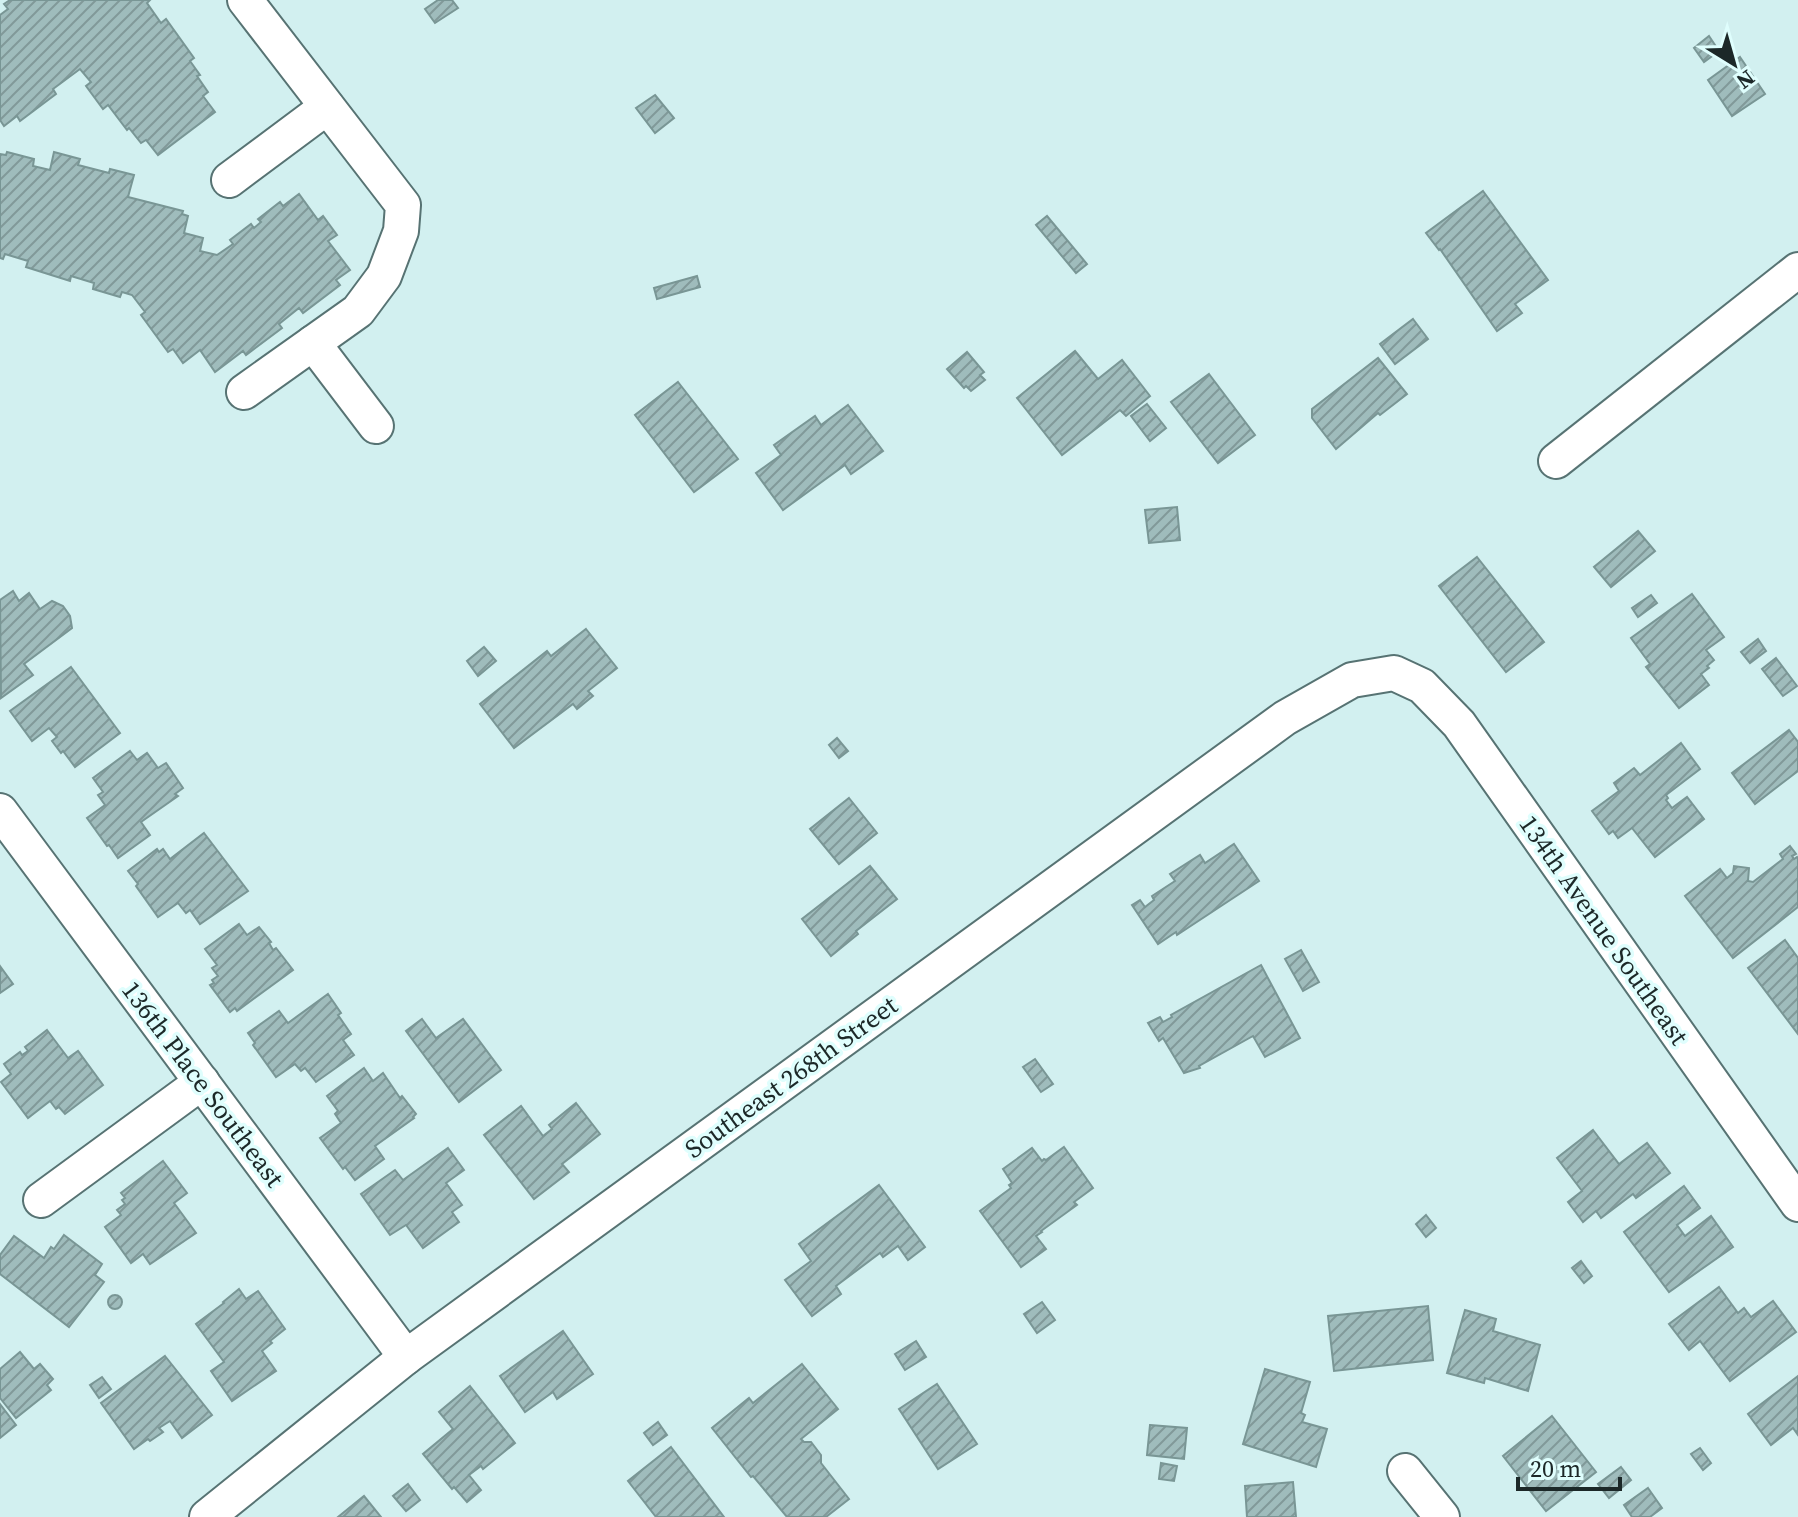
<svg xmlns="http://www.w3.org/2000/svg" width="1798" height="1517" viewBox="0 0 1798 1517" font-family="'Source Serif 4',serif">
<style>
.building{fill:url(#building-hatch);stroke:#799695;stroke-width:2}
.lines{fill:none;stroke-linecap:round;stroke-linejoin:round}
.minor-casing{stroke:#577373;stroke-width:38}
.minor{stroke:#fff;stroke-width:34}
.labels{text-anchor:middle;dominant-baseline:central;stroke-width:7;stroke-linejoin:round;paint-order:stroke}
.street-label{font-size:26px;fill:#1c2828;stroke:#dffefd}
</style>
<defs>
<pattern id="building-hatch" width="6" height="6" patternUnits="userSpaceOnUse" patternTransform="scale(2)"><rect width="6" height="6" fill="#9fbcbc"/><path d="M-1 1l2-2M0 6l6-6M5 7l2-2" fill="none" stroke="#819999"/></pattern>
</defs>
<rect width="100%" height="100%" fill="#d2f0f0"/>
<g class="building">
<path d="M10,0h140l-3,3 14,20 5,-4 28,39 -4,3 10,14 -3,1 11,16 -5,4 12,16 -57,43 -12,-15 -5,3 -12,-15 -2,2 -19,-25 -5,4 -17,-23 5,-4 -11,-13 -27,20 3,5 -36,27 -3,-5 -13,10 -4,-6v-105l8,-6 -4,-5z"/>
<path d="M438,0h14l6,8 -23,15 -10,-14z"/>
<path d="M1709,36l10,15 -15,11 -10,-14z"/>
<path d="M1740,57l25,37 -33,22 -24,-36z"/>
<path d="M655,95l19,23 -19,15 -19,-25z"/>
<path d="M7,152l27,7 -1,7 17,4 4,-18 26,7 -2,6 31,8 1,-4 24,6 -6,22 55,14 -1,3 6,2 -4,17 19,5 -3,13 17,4 16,-11 -3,-4 21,-16 3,4 7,-6 -3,-3 22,-17 3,4 16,-12 19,26 5,-4 14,19 -9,6 22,29 -14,10 4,5 -37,28 -4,-5 -20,16 3,4 -36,27 -3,-4 -28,21 -15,-22 -17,13 -10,-14 -5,3 -27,-37 4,-3 -13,-17 -10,-3 -2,5 -27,-8 1,-6 -23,-7 -1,5 -44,-14 2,-6 -23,-7 -2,5 -3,-1v-104l6,1z"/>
<path d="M1483,191l65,89 -33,24 7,9 -25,18 -57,-82 -1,1 -13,-17z"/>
<path d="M1047,216l40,48 -11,9 -40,-48z"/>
<path d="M697,276l3,11 -43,12 -3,-11z"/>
<path d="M1413,319l15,20 -33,25 -15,-20z"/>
<path d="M1075,351l23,28 24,-19 28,36 -24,20 -6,-6 -58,45 -45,-57z"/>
<path d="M967,352l17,20 -4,3 5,5 -14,11 -5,-5 -2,2 -17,-19z"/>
<path d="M1378,358l29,36 -27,21 -2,-2 -42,36 -24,-31v-9z"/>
<path d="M1209,374l46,61 -37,28 -47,-61z"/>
<path d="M678,382l60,77 -44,33 -59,-77z"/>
<path d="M1147,404l19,24 -16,13 -19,-25z"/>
<path d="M848,405l35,46 -32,23 -6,-9 -62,45 -27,-37 25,-18 -7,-10 41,-29 6,9z"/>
<path d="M1177,507l3,33 -31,3 -4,-33z"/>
<path d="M1638,531l17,20 -44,36 -17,-20z"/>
<path d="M1477,557l67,85 -38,30 -67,-86z"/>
<path d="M13,591l6,10 10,-8 11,16 12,-8 11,5 7,10 2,12 -48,36 9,11 -32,23 -1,-98z"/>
<path d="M1692,594l32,43 -18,13 8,10 -7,6 2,2 -8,6 8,11 -30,23 -33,-41 4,-3 -19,-26z"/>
<path d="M1651,595l6,8 -19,14 -6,-9z"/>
<path d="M586,629l31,39 -29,23 5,5 -16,13 -4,-5 -59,44 -34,-44 67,-53 4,5z"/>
<path d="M1758,639l8,12 -16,12 -9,-11z"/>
<path d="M484,647l12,14 -18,15 -11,-15z"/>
<path d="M1776,658l21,28 -14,10 -21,-27z"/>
<path d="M71,667l49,66 -45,34 -12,-16 -2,2 -9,-12 5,-4 -8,-9 -17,13 -22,-30z"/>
<path d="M1789,730l9,12v29l-43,33 -23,-31z"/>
<path d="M837,738l11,13 -9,7 -10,-13z"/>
<path d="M1681,743l19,26 -34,26 2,3 -2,2 6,8 15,-11 17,22 -49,38 -23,-29 -14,10 -5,-7 -4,3 -17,-23 27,-20 -5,-8 20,-15 6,7z"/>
<path d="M130,751l7,9 10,-7 11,15 8,-5 17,25 -8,6 3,2 -37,26 9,13 -32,23 -9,-13 -2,1 -20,-28 18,-13 -7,-10 5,-3 -10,-14z"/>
<path d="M849,798l28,35 -38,31 -29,-35z"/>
<path d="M204,833l44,58 -48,33 -10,-14 -4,3 -8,-10 -20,14 -22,-31 2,-2 -10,-13 29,-22 2,3 4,-3 7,10z"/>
<path d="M1234,844l25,37 -82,54 -1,-3 -18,12 -26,-39 8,-5 5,7 9,-7 -2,-4 23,-15 -5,-7 30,-19 5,8z"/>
<path d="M1790,846l6,8 -4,2 2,3 3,-2 1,2v48l-65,51 -48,-62 35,-27 7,9 6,-5 1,-7 15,2 -1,13 5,1 30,-23 -3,-5z"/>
<path d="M870,866l27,33 -41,32 2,3 -27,22 -29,-37z"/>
<path d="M239,924l8,11 12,-8 12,15 -2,1 4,7 3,-2 17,22 -56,41 -2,-3 -5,4 -20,-27 4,-2 -2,-3 6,-4 -6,-8 5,-3 -12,-16z"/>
<path d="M1785,940l13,18v76l-50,-66z"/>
<path d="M1301,950l18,32 -16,9 -18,-32z"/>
<path d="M1261,965l39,73 -35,19 -12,-21 -54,30 1,2 -16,5 -21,-35 -4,3 -11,-18 12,-6 3,5 9,-5 -1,-2z"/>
<path d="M0,966l13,18 -13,9z"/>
<path d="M328,994l13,19 -3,2 13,19 -8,6 11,15 -38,27 -11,-14 -4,3 -6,-7 -19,13 -23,-32 2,-2 -7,-10 31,-22 9,12z"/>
<path d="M422,1019l14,19 27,-19 38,51 -42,32 -53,-71z"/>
<path d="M47,1030l21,28 10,-7 25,34 -38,29 -6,-7 -3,2 -6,-8 -22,17 -27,-36 10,-8 -7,-10 16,-12 2,3 6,-4 -3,-4z"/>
<path d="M1035,1059l18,25 -12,8 -18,-25z"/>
<path d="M364,1068l9,13 10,-8 17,25 2,-2 14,18 -3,3 1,1 -39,28 9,13 -29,21 -10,-13 -2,2 -23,-31 21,-15 -6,-9 3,-3 -11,-15z"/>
<path d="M576,1103l24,31 -38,30 7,8 -35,27 -50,-64 37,-29 22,30 9,-7 -3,-4z"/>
<path d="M1593,1130l26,34 28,-21 23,30 -34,25 -3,-4 -32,24 -5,-7 -13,11 -15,-20 14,-11 -25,-33z"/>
<path d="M1064,1147l29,41 -19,14 3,3 -36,26 1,1 -6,4 10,13 -25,18 -41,-56 31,-23 -2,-3 3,-2 -9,-14 29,-21 10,13 2,-2 2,1z"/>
<path d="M448,1148l16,22 -18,13 16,22 -10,7 7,10 -36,26 -17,-23 -16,10 -29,-41 34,-24 8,10z"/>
<path d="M163,1161l24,32 -13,10 22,30 -46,31 -7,-10 -12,9 -26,-36 16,-12 -4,-5 8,-6 -3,-4 3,-2 -4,-5z"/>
<path d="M879,1185l46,62 -17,13 -10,-14 -15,11 -3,-4 -44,33 5,8 -29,22 -27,-36 26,-19 -12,-17z"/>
<path d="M1684,1186l16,22 -23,17 8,11 26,-20 22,31 -64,45 -45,-60z"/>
<path d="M1426,1215l10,13 -10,9 -10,-13z"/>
<path d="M64,1235l38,29 -7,11 9,7 -35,45 -69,-53v-19l14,-19 30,22 7,-11 3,2z"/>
<path d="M1581,1261l11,15 -8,7 -12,-15z"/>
<path d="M1719,1287l19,26 6,-5 7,9 22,-16 23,31 -66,49 -30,-40 -11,9 -20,-26z"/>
<path d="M239,1289l7,10 12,-8 27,38 -15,12 2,2 -10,8 14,20 -44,30 -21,-30 13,-9 -28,-38 28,-21 -1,-1z"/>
<circle cx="115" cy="1302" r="7"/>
<path d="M1042,1302l13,18 -18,13 -13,-19z"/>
<path d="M1428,1306l5,54 -99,11 -6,-55z"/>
<path d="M1465,1310l31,9 -3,12 47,14 -12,46 -43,-13 -1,5 -37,-10z"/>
<path d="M563,1331l30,43 -36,25 -4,-7 -28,20 -25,-36z"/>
<path d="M916,1341l10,16 -21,13 -10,-16z"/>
<path d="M20,1352l14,17 6,-5 13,15 -6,6 4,5 -35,28 -16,-20v-29z"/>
<path d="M165,1356l47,59 -30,23 -12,-17 -11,7 4,4 -13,9 -2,-2 -14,10 -33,-46z"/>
<path d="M802,1364l36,45 -37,30 3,3h7l10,13v8l28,36 -23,18h-39l-34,-41 -2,1 -39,-49 37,-30 4,5z"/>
<path d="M1265,1369l45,13 -9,31 4,2 -3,7 25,7 -11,38 -73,-23z"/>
<path d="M1798,1376v59l-5,-7 -22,17 -23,-31z"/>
<path d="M102,1377l9,12 -12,9 -9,-13z"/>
<path d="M937,1384l40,60 -39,25 -39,-60z"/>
<path d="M470,1386l45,57 -32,26 -2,-3 -12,9 12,15 -14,12 -13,-15 -2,2 -29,-35 30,-25 -14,-17z"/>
<path d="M0,1404l16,21 -16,13z"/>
<path d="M1552,1416l44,56 -50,39 -43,-55z"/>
<path d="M658,1422l9,13 -14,10 -9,-12z"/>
<path d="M1150,1425l37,3 -3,31 -37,-4z"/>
<path d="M671,1447l53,70h-68l-28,-36z"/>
<path d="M1700,1448l11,15 -8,7 -12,-16z"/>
<path d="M1161,1463l16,3 -3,15 -15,-2z"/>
<path d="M1621,1467l10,13 -22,18 -11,-14z"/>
<path d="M1293,1482l3,35h-49l-2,-31z"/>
<path d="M408,1484l12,16 -14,11 -13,-15z"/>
<path d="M1648,1488l14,20 -12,9h-18l-8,-12z"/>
<path d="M364,1496l17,21h-43z"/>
</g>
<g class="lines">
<g class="minor-casing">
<g id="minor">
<path d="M229,180l98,-73"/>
<path d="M313,343l63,83"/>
<path d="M244,392l114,-81 26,-35 17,-45 2,-26 -158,-205"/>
<path d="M1556,461l242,-191"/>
<path d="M0,811l406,546"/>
<path d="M41,1200l161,-118"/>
<path d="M1405,1471l37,46"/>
<path d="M207,1517l199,-160 879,-639 67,-38 42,-7 28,13 37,38 339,480"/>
</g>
</g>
<use href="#minor" class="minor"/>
</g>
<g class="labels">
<g class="street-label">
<text transform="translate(1604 930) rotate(55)">134th Avenue Southeast</text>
<text transform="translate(791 1077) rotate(-36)">Southeast 268th Street</text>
<text transform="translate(203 1084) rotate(53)">136th Place Southeast</text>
</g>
</g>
<g transform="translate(1734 64) rotate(143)" stroke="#dffefd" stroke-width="6" paint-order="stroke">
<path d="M0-6L14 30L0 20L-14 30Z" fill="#1c2828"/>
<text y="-12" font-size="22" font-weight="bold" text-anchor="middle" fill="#1c2828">N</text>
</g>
<path d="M1518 1477v12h102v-12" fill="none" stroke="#1c2828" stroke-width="4"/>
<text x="1530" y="1477" font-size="24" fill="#1c2828" stroke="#dffefd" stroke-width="6" paint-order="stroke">20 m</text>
</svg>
